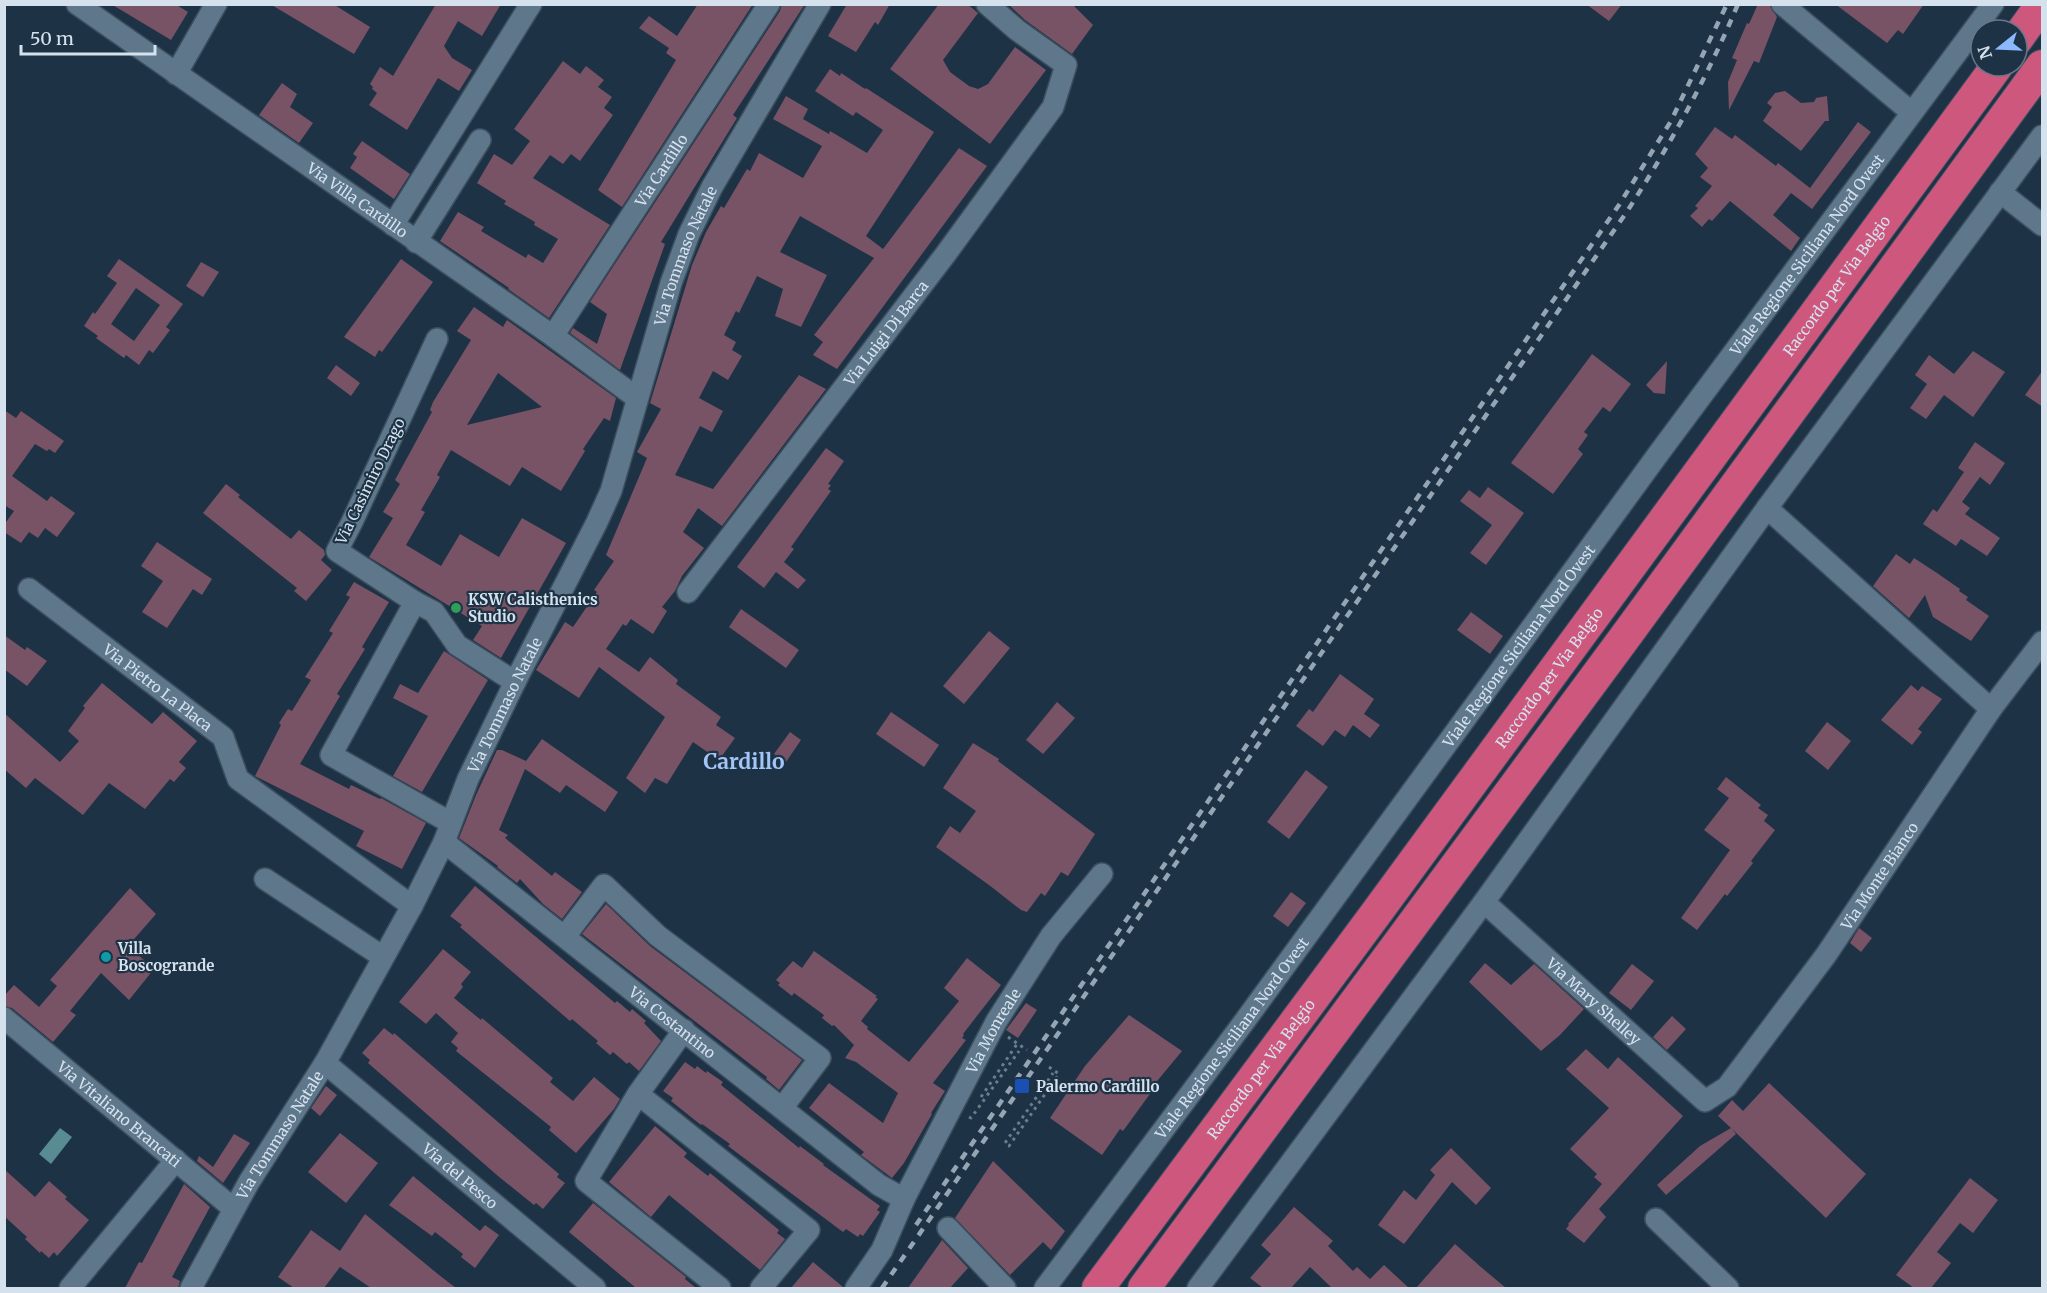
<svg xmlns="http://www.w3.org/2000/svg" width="2047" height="1293" viewBox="0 0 2047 1293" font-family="Merriweather,serif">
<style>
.water{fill:#588c92}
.building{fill:#785265;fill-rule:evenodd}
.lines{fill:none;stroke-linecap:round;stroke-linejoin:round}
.minor-casing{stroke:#3b4e5e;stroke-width:24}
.highway-casing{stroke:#3b4e5e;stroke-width:34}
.path{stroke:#6b7d8c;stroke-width:3;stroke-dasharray:3 4.5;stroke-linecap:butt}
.minor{stroke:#5f778b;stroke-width:21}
.highway{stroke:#ce577d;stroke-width:32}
.rail{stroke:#95a5b3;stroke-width:4.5;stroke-dasharray:8 8;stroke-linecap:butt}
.leisure-dot{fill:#2e9e5b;stroke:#1d3345;stroke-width:2}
.culture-dot{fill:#0f9aa8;stroke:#1d3345;stroke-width:2}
.transit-dot{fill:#1a4fb4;stroke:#1d3345;stroke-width:2}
.labels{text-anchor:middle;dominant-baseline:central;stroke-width:4.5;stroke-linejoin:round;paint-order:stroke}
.street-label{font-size:15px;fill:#d5e2ee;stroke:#1d3345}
.poi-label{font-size:15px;font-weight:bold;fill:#d5e2ee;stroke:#1d3345;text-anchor:start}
.district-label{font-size:21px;font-weight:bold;fill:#a3c5f7;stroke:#1d3345}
</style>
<rect width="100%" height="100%" fill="#1d3345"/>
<path class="water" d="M60,1128l12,9 -21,27 -12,-10z"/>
<g class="building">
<path d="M111,4h64l13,8 -17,28z"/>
<path d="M270,4h63l37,23 -16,27z"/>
<path d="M436,4h65l-19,32 -24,-15 -14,25 8,12 20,12 -13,21 -21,-13 -31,52 -38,-25 8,-12 -5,-4 1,-2 -3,-3 10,-17 13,9z"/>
<path d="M698,4h55l-131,203 -24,-17 78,-130 -10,-7 3,-5 -30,-20 10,-12 28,20z"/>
<path d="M782,4h23l-72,111 4,3 -76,124 4,2 -45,126 -50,-37 3,-5 24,16 10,-30 -17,-12 190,-291z"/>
<path d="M847,4h43l-12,21 -3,-3 -19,30 -28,-16z"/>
<path d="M939,4h28l11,9 -35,47 7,12 19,14 9,3 10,-5 27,-37 31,23 -56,74 -100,-75z"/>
<path d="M1008,4h64l21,21 -21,29 -47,-34z"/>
<path d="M1586,4h36l-13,17z"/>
<path d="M1758,4l12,2 7,11 -18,46 -5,-2 -25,49 -1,-28 9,-22 -5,-2 15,-35 2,1z"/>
<path d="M1835,4h89l-21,30 -5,-4 -11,13z"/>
<path d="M563,61l17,13 6,-8 18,14 -6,7 14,10 -8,11 9,7 -33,46 -9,-7 -8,10 -13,-9 -17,23 77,47 -61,93 -41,-29 1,-1 -69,-47 18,-29 26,15 -3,4 45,27 2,-4 15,9 15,-24 -24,-14 1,-3 -31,-18 2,-3 -29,-18 17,-29 18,11 18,-24 -16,-12z"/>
<path d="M830,69l10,7 1,-3 24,16 1,-1 68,44 -68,104 17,13 76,-101 28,18 -150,203 -24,-14 10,-13 -9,-7 60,-77 -74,-42 -20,36 47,23 -26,52 -26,-11 8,-27 -26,-13 -18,37 -3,-2 -12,24 12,7 -4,8 10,6 -14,24 -15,-9 -14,27 24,13 -11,21 -12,-6 -25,49 38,14 86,-114 27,14 -104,137 -24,-18 -15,24 21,16 -22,28 -7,15 -13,16 5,4 -14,23 -22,-15 -5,7 -3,-2 -17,25 33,23 11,-15 28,23 -2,4 45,33 -5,8 19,13 -16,22 -26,-18 -26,42 -12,-6 -10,15 -19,-15 39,-61 -66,-50 -20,31 -43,-28 29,-48 8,5 24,-35 -3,-2 20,-29 -8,-6 41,-97 -10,-6 24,-43 -11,-6 42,-138 14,-33 15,-26 3,2 23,-39 3,2 9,-18 44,25 19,-32 -49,-27 13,-23 22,13 -5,10 26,15 1,-3 37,22 16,-23 -27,-18 -3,4 -38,-25z"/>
<path d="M282,83l15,11 -7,13 23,16 -14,20 -40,-28z"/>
<path d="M1785,91l16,12 13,-1 2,-4 11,-2 2,25h-4l-24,30 -38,-30 9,-14 -5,-4 8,-10z"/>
<path d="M1858,122l13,10 -59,77 -21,-16 -18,22 27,23 -9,13 -61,-50 -18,20 -3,-2 -7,8 -12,-11 8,-8 -3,-2 17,-20 -12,-9 8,-9 -13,-14 20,-27 17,12 3,-4 41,31 2,-3 32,25z"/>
<path d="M362,141l48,33 -16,25 -44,-31 7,-11 -4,-3z"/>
<path d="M119,259l64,45 -17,23 4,3 -17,23 -4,-3 -10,15 -13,-10 -2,3 -28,-20 2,-2 -14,-10 9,-14 2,2 22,-31 -10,-7zM136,288l24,17 -26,36 -23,-17z"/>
<path d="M401,259l32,23 -51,70 -3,-2 -4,7 -31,-20z"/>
<path d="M201,262l18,10 -16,25 -17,-11z"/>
<path d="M474,307l29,20 4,-7 109,78 -6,23 -6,-3 -21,31 2,2 -24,40 -39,-24 -12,19 -59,-36 -14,25 3,2 -19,33 4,2 -19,33 35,21 19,-32 39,23 23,-39 44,25 -65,115 -28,-18 9,-14 -113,-69 24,-39 -10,-6 17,-28 -5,-4 37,-68 -2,-2 3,-8 38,-62 -14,-9zM498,373l44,34 -75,18z"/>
<path d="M1973,351l32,21 -32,45 -29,-22 -18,24 -16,-11 17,-24 -12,-9 14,-20 25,19z"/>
<path d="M1592,354l39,30 -21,28 -7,-5 -19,25 4,3 -10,14 5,5 -30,40 -42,-31z"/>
<path d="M1667,361l-2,33 -11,-1 -8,-8z"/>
<path d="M336,365l24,18 -9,13 -24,-18z"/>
<path d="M2043,370v37l-18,-12z"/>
<path d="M4,410l12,8 5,-7 43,30 -9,12 -6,-4 -2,2 -12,-7 -23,32 35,25 4,-5 24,17 -18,24 -12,-9 -7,10 -9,-6 -8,11 -17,-11v-7l10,-14 -10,-6z"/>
<path d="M1975,442l30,21 -15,22 -10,-8 -18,25 8,6 -5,6 35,24 -13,18 -26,-17 -5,7 -33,-22 10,-15 4,3 27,-40 -6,-4z"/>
<path d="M826,448l18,13 -16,23 3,1 -3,4 3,2 -40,56 3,2 -10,13 22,18 -8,9 -22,-17 -12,16 -27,-21z"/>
<path d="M226,484l14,11 -2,2 53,42 8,-9 25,20 1,5 -4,5 11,10 -26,31 -12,-10 3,-3 -94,-75z"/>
<path d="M1488,487l36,26 -38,52 -16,-12 22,-28 -32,-24 9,-11 11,8z"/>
<path d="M157,542l55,37 -10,16 -9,-6 -26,39 -25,-16 21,-31 -22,-15z"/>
<path d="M1896,554l14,10 4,-6 23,15 23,16 -1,2 9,6 -2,3 23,16 -18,25 -38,-24 -8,-22 -16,23 -36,-32z"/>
<path d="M354,582l35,20 -27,45 3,2 -28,45 3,2 -40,68 49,25 2,-4 29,14 1,-1 45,25 -24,46 -46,-23 8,-15 -109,-55 26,-51 -2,-2 9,-14 4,2 19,-31 -6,-3 28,-44 -4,-2 21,-34 -4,-2z"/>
<path d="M741,609l58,41 -13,18 -57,-41z"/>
<path d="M1471,612l32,24 -13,18 -33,-24z"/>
<path d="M989,631l21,17 -46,56 -21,-18z"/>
<path d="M4,635l21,15 2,-3 20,14 -20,25 -23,-17z"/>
<path d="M444,651l44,29 -66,112 -29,-16 35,-60 -35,-18 7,-14 18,9z"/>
<path d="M1340,674l34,25 -10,15 16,11 -10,13 -17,-13 -8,12 -10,-7 -12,16 -27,-20 13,-17 4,3z"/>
<path d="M102,683l50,41 11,-12 34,29 -18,21 7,6 -12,14 -4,-3 -25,30 -36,-26 -26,32 -48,-37 -9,10 -22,-19v-56l56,49 19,-21 -11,-10 17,-23 -2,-2z"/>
<path d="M1911,685l7,6 4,-5 20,13 -24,30 4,3 -10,13 -31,-25z"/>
<path d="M1057,702l18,16 -32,36 -17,-14z"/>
<path d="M891,712l48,33 -15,22 -48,-33z"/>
<path d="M1827,722l24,19 -23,29 -23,-19z"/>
<path d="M790,732l11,8 -15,22 -12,-8z"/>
<path d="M542,739l76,53 -13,20 -39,-27 -6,8 -35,-24 -26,61 9,5 -3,3 47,38 3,-4 27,20 -20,27 -19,-15 -23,-25 -3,4 -20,-16 1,-1 -39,-28 17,-43 21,-45h5l24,11z"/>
<path d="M973,743l26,16 -1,2 97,73 -27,42 -7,-4 -16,24 -4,-3 -14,19 -6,-2 -32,-25 -53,-38 14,-21 10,7 16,-22 -33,-23z"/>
<path d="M1306,770l22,17 -39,52 -22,-17z"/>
<path d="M1726,777l35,28 -3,3 10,7 -4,6 11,9 -24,31 2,2 -26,33 -2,-2 -28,36 -16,-12 49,-68 -26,-20 25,-32 -12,-9z"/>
<path d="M475,886l140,117 2,-2 13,11 2,-3 14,12 -2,2 17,18 -22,30 -10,-9 -2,2 -14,-12 -3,3 -14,-12 2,-2 -26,-22 -2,2 -14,-12 -96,-82 2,-2 -12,-9z"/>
<path d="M130,888l26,26 -28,32 26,23 -25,31 -28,-27 -31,38 6,4 -23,27 -41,-34 -8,-2v-10l10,-11 25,22 18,-21 -7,-6z"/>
<path d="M1291,892l15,11 -18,24 -15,-11z"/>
<path d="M606,904l44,42 152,114 -23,30 -13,-11 1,-2 -185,-143z"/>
<path d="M1859,928l13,10 -11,14 -11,-9z"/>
<path d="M443,949l28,23 -10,12 2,3 -9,11 27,22 1,-2 71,60 -3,4 23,19 21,-24 26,22 -6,10 -38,44 -27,-23 2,-3 -95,-76 2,-3 -7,-6 7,-9 -22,-20 -10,11 -27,-22z"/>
<path d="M814,951l63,45 -2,1 3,2 -17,22 7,6 -1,2 42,33 50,-61 -15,-13 23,-30 34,27 -38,49 1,1 -2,3 4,2 -33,43 12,8 -14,22 1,1 -28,49 -12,15 -31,-23 3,-3 -55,-44 20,-25 54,40 15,-30 -42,-31 -11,-4 9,-13 -20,-20 -2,1 -10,-8 2,-3 -30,-22 -2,3 -14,-11 2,-2 -4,-3 17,-19 9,7z"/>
<path d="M1485,963l26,22 23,-21 50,45 -24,26 -19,16 -72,-69z"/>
<path d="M1632,964l22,17 -23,29 -22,-17z"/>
<path d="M1026,1003l11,7 -19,28 -12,-8z"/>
<path d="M1129,1015l53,36 -29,35 2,1 -32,44 -3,-2 -18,26 -52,-37 35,-52z"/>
<path d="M1672,1016l14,13 -19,21 -14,-13z"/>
<path d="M384,1028l9,7 1,-2 165,141 -2,3 8,6 -22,26 -7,-6 -2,2 -36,-29 -130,-113 2,-3 -8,-7z"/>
<path d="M1586,1049l22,20 10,-12 65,59 -84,93 7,8 -22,26 -18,-14 3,-4 -1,-1 34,-40 -8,-7 3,-3 -27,-25 39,-41 -43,-39z"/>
<path d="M685,1062l10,7 2,-3 9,7 1,-2 16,11 -2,3 78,63 1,-2 24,18 -1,1 57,41 -3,4 3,2 -17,24 -3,-2 -2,3 -12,-8 -3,3 -115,-86 2,-2 -28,-20 -1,1 -30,-24 2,-3 -10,-7z"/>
<path d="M1769,1083l97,91 -40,44 -94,-89 4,5 -70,61 -9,-10 43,-39 31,-18 -13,-12 14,-16 11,11z"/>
<path d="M326,1086l11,9 -17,21 -9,-8z"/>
<path d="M655,1126l32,27 -3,4 24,19 2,-3 69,57 -2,3 8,6 -25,31 -91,-75 -18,22 -42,-35z"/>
<path d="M340,1133l38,30 -32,40 -38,-31z"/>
<path d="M234,1134l16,9 -27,40 -26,-22 2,-5 14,11z"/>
<path d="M1451,1148l40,40 -15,17 -24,-23 -48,62 -26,-19 26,-35 12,10 19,-25 -5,-5z"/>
<path d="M993,1161l72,70 -14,19 -8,-8 -33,33 -55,-57z"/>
<path d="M4,1169l31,28 14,-16 18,16 -2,2 24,21 -32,36 -3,-4 -5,6 -8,-7 -1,2 -15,-14 2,-2 -23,-21z"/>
<path d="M413,1176l67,55 5,-6 14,10 -24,33 -14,-11 2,-3 -28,-22 -3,4 -43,-31z"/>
<path d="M1970,1178l28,22 -25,33 -13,-10 -23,29 14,11 -20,25h-17l-18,-13z"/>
<path d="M184,1184l26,23 -38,70 8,4 -2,7h-53l14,-26 3,1z"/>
<path d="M593,1203l93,74 -1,2 11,9h-60l-67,-56z"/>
<path d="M1294,1207l39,34 -5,5 25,25 4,-4 13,12 14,-14 25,23h-77l-22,-21 -19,21h-28l-13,-10 21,-24 -10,-9z"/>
<path d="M365,1214l74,61 17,13h-85l-31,-21 -16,21h-30l-16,-11 33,-47 29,21z"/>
<path d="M942,1240l26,28 -18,20h-42z"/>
<path d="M1455,1244l27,24 24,20h-90z"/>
<path d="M813,1262l30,25v1h-52z"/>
</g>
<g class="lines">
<g class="minor-casing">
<g id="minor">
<path id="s1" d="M77,4l476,332 84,62"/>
<path d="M1782,4l129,108"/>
<path d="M176,74l40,-70"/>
<path d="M2000,192l42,33"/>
<path d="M393,225l138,-221"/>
<path d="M416,242l64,-102"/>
<path id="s2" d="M553,336l216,-332"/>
<path d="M437,339l-85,183 -15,29 78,51 19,10 23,33 58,37"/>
<path d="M1767,508l224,201"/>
<path id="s3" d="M29,589l194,148 15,42 174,127"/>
<path id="s4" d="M688,592l257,-337 108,-148 13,-42 -49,-35 -30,-26"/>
<path d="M415,602l-84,153 120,68"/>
<path id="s5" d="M444,842l435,343 25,14"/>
<path d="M265,879l118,78"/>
<path id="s6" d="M1484,902l221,199 22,-14 99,-132 165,-246 51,-67"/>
<path d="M565,936l39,-51 54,51 162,122 -38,50"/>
<path id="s7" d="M4,1018l230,191"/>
<path d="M684,1030l-46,64 -52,87 134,107"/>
<path id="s8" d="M325,1063l270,225"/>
<path d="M638,1094l171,136 -48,58"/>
<path d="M1656,1219l72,69"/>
<path d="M948,1228l57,60"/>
<path d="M70,1288l106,-128"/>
<path id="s9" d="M191,1288l58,-106 76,-119 87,-157 32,-64 24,-63 47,-97 82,-160 14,-31 60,-208 18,-49 23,-47 108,-183"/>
<path id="s10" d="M856,1288l26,-38 22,-51 92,-177 55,-86 51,-62"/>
<path id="s11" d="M1045,1288l199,-266 415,-569 334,-449"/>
<path d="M1198,1288l286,-386 283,-394 275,-372"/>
</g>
</g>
<g class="highway-casing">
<g id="highway">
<path d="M2017,39l25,-35"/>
<path id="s12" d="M1098,1288l279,-376 620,-846"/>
<path d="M1144,1288l484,-655 414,-567"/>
</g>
</g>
<g class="path">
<path d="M1008,1037l19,13"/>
<path d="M1049,1067l10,7 -50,72 -4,-3 48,-70"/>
<path d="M981,1097l36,-53"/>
<path d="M969,1117l2,1 48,-67"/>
</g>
<use href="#minor" class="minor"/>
<use href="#highway" class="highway"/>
<g class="rail">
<path d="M916,1225l703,-1020 52,-84 56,-117"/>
<path d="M882,1288l744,-1075c43,-66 81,-135 112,-209"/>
</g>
</g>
<circle class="leisure-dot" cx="456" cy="608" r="6"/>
<circle class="culture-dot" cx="106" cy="957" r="6"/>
<rect class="transit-dot" x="1014" y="1078" width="16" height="16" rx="3"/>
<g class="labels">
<g class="street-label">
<text stroke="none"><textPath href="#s2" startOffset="198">Via Cardillo</textPath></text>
<text stroke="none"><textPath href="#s1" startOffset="342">Via Villa Cardillo</textPath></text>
<text stroke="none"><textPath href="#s11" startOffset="1284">Viale Regione Siciliana Nord Ovest</textPath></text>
<text stroke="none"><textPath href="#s9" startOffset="1149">Via Tommaso Natale</textPath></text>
<text stroke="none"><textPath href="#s12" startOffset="1245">Raccordo per Via Belgio</textPath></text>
<text stroke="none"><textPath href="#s4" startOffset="326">Via Luigi Di Barca</textPath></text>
<text transform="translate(370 481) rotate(-64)">Via Casimiro Drago</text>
<text stroke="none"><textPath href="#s11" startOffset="798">Viale Regione Siciliana Nord Ovest</textPath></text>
<text stroke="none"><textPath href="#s12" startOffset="759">Raccordo per Via Belgio</textPath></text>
<text stroke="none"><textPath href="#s3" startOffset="162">Via Pietro La Placa</textPath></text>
<text stroke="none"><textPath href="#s9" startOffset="663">Via Tommaso Natale</textPath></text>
<text stroke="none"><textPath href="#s6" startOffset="584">Via Monte Bianco</textPath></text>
<text stroke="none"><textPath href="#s6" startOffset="148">Via Mary Shelley</textPath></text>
<text stroke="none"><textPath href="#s5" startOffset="291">Via Costantino</textPath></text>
<text stroke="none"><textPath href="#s10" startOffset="292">Via Monreale</textPath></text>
<text stroke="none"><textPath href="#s11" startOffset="312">Viale Regione Siciliana Nord Ovest</textPath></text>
<text stroke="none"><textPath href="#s12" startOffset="273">Raccordo per Via Belgio</textPath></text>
<text stroke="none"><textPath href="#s7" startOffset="150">Via Vitaliano Brancati</textPath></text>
<text stroke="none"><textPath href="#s9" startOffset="177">Via Tommaso Natale</textPath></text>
<text stroke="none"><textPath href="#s8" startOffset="176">Via del Pesco</textPath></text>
</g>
<g class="poi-label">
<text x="468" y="599">KSW Calisthenics<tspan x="468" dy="17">Studio</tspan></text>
<text x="118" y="948">Villa<tspan x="118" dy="17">Boscogrande</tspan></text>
<text x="1036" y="1086">Palermo Cardillo</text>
</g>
<g class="district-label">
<text x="744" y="761">Cardillo</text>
</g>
</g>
<rect width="2047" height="1293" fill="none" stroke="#d5e2ee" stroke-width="12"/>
<g transform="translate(1999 48) rotate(252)"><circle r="28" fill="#1d3345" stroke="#677989" stroke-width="1.5"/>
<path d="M0-4.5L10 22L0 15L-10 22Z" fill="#8cb9fc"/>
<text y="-9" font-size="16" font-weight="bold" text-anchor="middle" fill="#d5e2ee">N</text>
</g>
<path d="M21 45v9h134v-9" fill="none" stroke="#d5e2ee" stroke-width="3"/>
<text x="30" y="45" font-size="18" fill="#d5e2ee" stroke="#1d3345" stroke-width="4.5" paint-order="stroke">50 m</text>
</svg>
